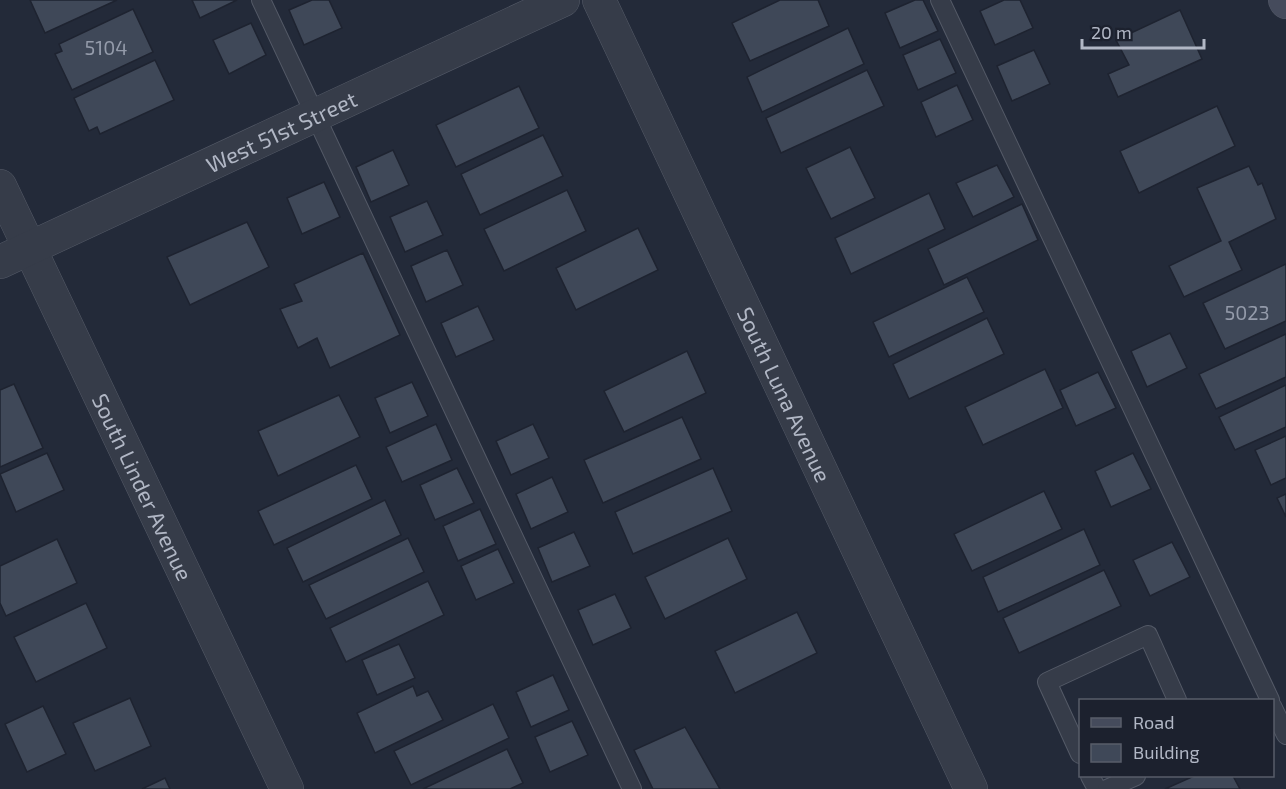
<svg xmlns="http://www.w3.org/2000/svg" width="1286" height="789" viewBox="0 0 1286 789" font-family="'Exo 2',sans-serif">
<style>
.building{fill:#3f4858;stroke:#1e2330;stroke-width:1.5}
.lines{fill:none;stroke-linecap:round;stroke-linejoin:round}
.service-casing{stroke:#545a67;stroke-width:20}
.minor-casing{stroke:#545a67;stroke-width:34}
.secondary-casing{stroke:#545a67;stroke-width:34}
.service{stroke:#363c49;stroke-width:18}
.minor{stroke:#363c49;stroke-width:33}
.secondary{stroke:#454b5c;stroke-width:33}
.labels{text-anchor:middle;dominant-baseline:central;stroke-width:4.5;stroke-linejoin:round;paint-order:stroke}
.number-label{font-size:20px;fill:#949baa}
.street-label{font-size:22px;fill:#b1b7c5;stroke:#1c212e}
</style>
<rect width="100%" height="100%" fill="#232a39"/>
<g class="building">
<path d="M30,0h87l-72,33z"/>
<path d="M192,0h45l-37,18z"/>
<path d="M312,0h17l13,28 -38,17 -15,-35z"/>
<path d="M780,0h38l11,26 -79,35 -18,-38z"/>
<path d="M915,0h8l15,31 -38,17 -15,-35z"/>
<path d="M1004,0h16l13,28 -38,17 -15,-34z"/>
<path d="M133,9l20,43 -81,38 -17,-36 7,-3 -3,-7z"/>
<path d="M1180,10l22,49 -84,38 -10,-23 21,-9 -13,-25z"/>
<path d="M251,23l15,32 -37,19 -16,-34z"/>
<path d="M848,28l16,36 -102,48 -15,-35z"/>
<path d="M940,39l16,34 -38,17 -15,-35z"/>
<path d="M1034,50l16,34 -38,17 -15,-35z"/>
<path d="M155,60l19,40 -74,34 -3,-7 -8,4 -15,-33z"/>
<path d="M867,70l17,36 -103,47 -15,-35z"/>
<path d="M957,85l16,35 -37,17 -15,-35z"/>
<path d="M519,86l20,42 -83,39 -20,-42z"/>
<path d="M1217,106l18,40 -96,47 -19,-42z"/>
<path d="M543,135l20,41 -83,39 -19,-41z"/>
<path d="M850,147l25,51 -44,21 -25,-51z"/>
<path d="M393,150l16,35 -38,17 -15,-35z"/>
<path d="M997,165l17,32 -41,20 -17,-34z"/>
<path d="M1249,166l9,19 4,-2 14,36 -47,23 13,28 -58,27 -15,-31 52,-25 -24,-53z"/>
<path d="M324,182l16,35 -38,17 -15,-36z"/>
<path d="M567,190l19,41 -82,40 -20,-42z"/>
<path d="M929,193l16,36 -94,45 -16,-36z"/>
<path d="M427,201l16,34 -38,17 -15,-35z"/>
<path d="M1022,204l16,36 -94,45 -16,-36z"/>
<path d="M247,222l22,45 -79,38 -23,-48z"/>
<path d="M638,228l20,42 -82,40 -20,-42z"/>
<path d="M447,250l16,35 -37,17 -15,-36z"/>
<path d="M363,253l37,82 -70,33 -13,-30 -19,10 -18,-39 22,-8 -8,-17z"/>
<path d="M1286,264v57l-61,28 -22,-46z"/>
<path d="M967,277l17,35 -95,45 -16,-35z"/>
<path d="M478,306l16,34 -38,17 -15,-34z"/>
<path d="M987,318l17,36 -95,45 -16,-35z"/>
<path d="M1170,333l17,35 -40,19 -16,-36z"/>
<path d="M1286,334v43l-70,32 -17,-35z"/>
<path d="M687,351l19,42 -82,39 -20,-41z"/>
<path d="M1045,369l18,39 -80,37 -18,-38z"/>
<path d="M1098,372l18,36 -40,18 -16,-36z"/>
<path d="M412,382l16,34 -38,17 -15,-35z"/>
<path d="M14,384l29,64 -43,19v-77z"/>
<path d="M1286,385v42l-51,23 -16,-33z"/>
<path d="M339,395l21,42 -82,39 -20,-45z"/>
<path d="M682,417l19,42 -98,44 -19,-43z"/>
<path d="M436,424l16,36 -50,22 -16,-35z"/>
<path d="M533,424l16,34 -38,17 -15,-34z"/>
<path d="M1286,436v42l-15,7 -16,-35z"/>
<path d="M47,453l17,37 -48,22 -16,-38z"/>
<path d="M1133,453l18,36 -40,18 -16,-36z"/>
<path d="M356,465l16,34 -98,46 -16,-34z"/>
<path d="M457,468l17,35 -39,17 -15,-35z"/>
<path d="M713,468l19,43 -99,43 -18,-42z"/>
<path d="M552,477l16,35 -37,17 -15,-35z"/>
<path d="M1044,491l18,38 -90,42 -18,-37z"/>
<path d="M1286,494v23l-9,-19z"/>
<path d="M385,500l16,35 -98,47 -16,-34z"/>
<path d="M480,509l16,35 -38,17 -15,-35z"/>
<path d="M1084,529l16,36 -102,47 -15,-35z"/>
<path d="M574,532l16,34 -38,16 -14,-34z"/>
<path d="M408,538l16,34 -98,47 -17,-34z"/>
<path d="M728,538l19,41 -82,40 -20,-42z"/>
<path d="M57,539l20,44 -71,33 -6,-13v-37z"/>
<path d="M1172,542l18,35 -40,19 -17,-36z"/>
<path d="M498,549l16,34 -38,17 -15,-34z"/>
<path d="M1104,570l17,36 -102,47 -16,-35z"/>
<path d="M428,581l16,34 -98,47 -16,-34z"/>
<path d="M615,594l16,34 -38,17 -15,-35z"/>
<path d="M86,603l21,45 -71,34 -22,-45z"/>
<path d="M797,612l20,41 -82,40 -20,-42z"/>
<path d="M399,644l16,34 -38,17 -15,-35z"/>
<path d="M553,675l16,35 -38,17 -15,-35z"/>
<path d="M413,686l4,10 11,-5 15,29 -68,33 -18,-40z"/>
<path d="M130,698l21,48 -56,25 -22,-48z"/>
<path d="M493,704l16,34 -98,47 -17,-34z"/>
<path d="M43,706l23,48 -39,18 -22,-48z"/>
<path d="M572,721l16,34 -38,17 -15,-35z"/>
<path d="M685,727l35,62h-67l-19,-39z"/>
<path d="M507,749l16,34 -13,6h-87z"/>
<path d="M1194,776h39l7,13h-75z"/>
<path d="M165,778l5,11h-28z"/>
</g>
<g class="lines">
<g class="service-casing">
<g id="service">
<path d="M261,0l371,789"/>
<path d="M940,0l330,700"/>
<path d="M1272,706l14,29"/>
<path d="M1080,754l-33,-72 101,-47 29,65"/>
<path d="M1090,776l7,13"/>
<path d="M1107,789l29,-13"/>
</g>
</g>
<g class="minor-casing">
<g id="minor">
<path id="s1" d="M599,0l372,789"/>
<path id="s2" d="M0,186l287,603"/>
<path id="s3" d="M0,262l563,-262"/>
</g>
</g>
<g class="secondary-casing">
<path id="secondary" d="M1285,0l1,2"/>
</g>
<use href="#service" class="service"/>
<use href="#minor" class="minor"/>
<use href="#secondary" class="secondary"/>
</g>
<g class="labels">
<g class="number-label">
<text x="106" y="47">5104</text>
<text x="1247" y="312">5023</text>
</g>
<g class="street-label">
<text stroke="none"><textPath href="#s3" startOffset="310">West 51st Street</textPath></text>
<text stroke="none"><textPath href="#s1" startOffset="436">South Luna Avenue</textPath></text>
<text stroke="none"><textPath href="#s2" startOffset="333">South Linder Avenue</textPath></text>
</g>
</g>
<rect x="1079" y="699" width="195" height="78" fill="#1c212e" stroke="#585d6a" stroke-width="1.5"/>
<rect x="1091" y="718" width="30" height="9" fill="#454b5c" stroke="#585d6a" stroke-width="1.5"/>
<text x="1133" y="729" font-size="18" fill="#b1b7c5">Road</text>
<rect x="1091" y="744" width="30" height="18" fill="#3f4858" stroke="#585d6a" stroke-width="1.5"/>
<text x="1133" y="759" font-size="18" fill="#b1b7c5">Building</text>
<path d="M1082 39v9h122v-9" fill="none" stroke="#b1b7c5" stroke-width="3"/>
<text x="1091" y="39" font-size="18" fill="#b1b7c5" stroke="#1c212e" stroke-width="4.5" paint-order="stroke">20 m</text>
</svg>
